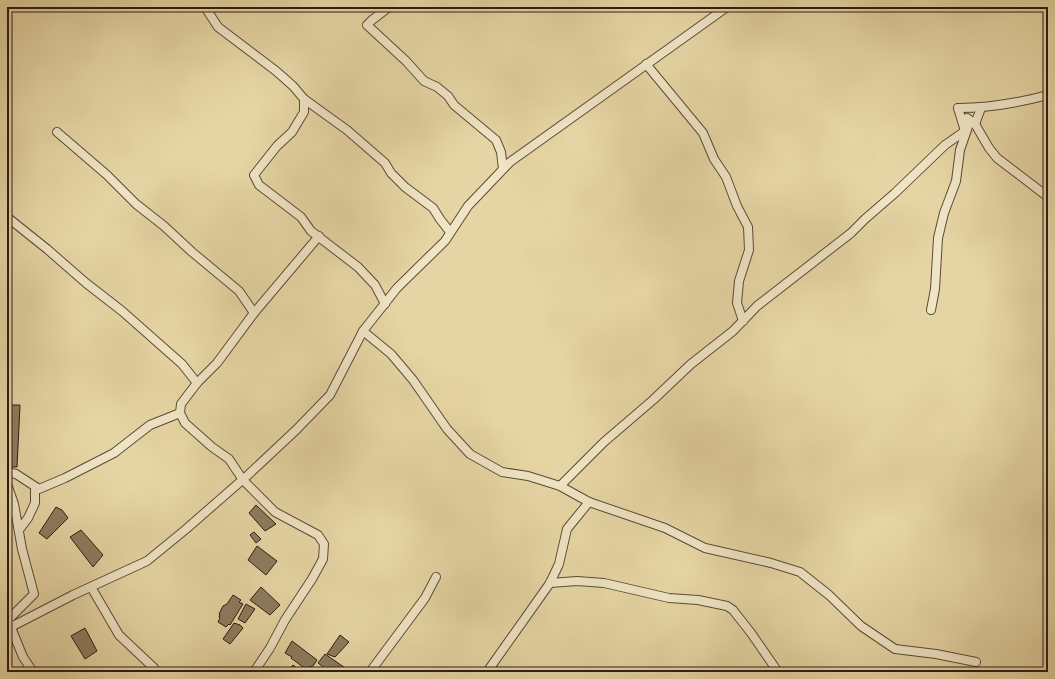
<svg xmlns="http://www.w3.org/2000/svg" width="1055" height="679" viewBox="0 0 1055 679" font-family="Cardo,serif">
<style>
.building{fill:#8d7c5f;stroke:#2d1c14}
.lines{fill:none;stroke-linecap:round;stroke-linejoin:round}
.minor-casing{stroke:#5b4a38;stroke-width:10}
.minor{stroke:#efe4c4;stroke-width:8}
</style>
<rect width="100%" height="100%" fill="#e6d5a4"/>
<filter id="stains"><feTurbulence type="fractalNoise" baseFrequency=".005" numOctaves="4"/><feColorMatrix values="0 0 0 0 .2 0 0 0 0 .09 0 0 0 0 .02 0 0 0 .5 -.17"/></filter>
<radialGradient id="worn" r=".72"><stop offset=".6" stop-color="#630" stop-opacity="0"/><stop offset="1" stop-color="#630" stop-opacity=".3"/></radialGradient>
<g class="building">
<path d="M9,405h11l-3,62h-10v-29z"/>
<path d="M256,505l20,19 -11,7 -16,-18z"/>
<path d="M56,507l6,3 6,8 -21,21 -8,-6z"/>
<path d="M81,530l22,25 -10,12 -23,-30z"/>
<path d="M254,532l7,7 -5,4 -6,-8z"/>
<path d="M257,546l20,15 -11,14 -18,-15z"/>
<path d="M261,587l19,18 -10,10 -20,-15z"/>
<path d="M233,595l8,5 -2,2 4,2 -13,21 -1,-1 -3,3 -8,-5 2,-4 -1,-1 1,-3h-1l4,-8 4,-2z"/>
<path d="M246,604l9,5 -10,14 -7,-4z"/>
<path d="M234,623l6,2 3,3 -13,16 -7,-5z"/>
<path d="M85,628l12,23 -12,8 -14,-23z"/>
<path d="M340,635l9,7 -14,15 -8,-3z"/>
<path d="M292,641l25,19 -4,6 -4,1 -2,3 -16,-12 1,-1 -7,-4z"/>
<path d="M325,654l26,18h-21l-12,-9z"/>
<path d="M293,665l9,7h-10l-3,-2z"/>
</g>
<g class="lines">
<g class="minor-casing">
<g id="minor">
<path d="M205,7l13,20 58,44 17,15 11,13v13l-12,20 -15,14 -23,29 5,10 42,32 10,14 47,36 17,18 10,19"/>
<path d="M389,7l-17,13 -5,5 39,36 18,20 13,6 11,9 6,9 42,35 5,12 2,17"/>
<path d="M646,64l57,69 11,26 12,18 11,29 11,21 1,23 -10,31 -2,22 6,18"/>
<path d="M304,99l43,31 38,33 6,10 14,14 28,21 7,11 10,13"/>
<path d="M958,108c31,0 60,-5 90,-13"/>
<path d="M967,118l8,6 14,24 8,10 51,39"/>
<path d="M975,124l6,-16"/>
<path d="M57,132l50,43 29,29 28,22 28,26 47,39 15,22"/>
<path d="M7,217l40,32 39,34 36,28 60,53 15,19"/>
<path d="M931,310l4,-21 3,-51 6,-25 12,-32 4,-31 10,-29"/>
<path d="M363,331l28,23 22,26 34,49 23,25 32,18 26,4 32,10 29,16 76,26 40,20 66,15 29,9 29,23 32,31 34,23 41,5 40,8"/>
<path d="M7,472l9,2 23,15 26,-11 49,-25 36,-28 30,-12"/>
<path d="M7,484l7,20 8,45 12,45 -26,26 15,37 10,15"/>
<path d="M560,486l44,-44 49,-42 38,-36 42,-33 24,-25 94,-73 14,-14 30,-26 50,-48 20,-14 -7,-23"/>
<path d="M19,530l9,-12 7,-15v-16"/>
<path d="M550,583l27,-2 27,2 65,15 29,2 29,6 6,4 18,23 27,39"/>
<path d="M91,587l28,48 35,33 1,4"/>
<path d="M7,629l66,-34 74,-34 38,-31 63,-55 48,-45 34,-35 33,-64 34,-43 48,-47 23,-35 42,-44 217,-155"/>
<path d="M254,672l16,-24 15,-28 27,-41 11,-20 1,-15 -6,-9 -43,-23 -32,-32 -14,-21 -17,-12 -27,-24 -5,-10 1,-9 16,-21 20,-20 37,-50 65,-77"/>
<path d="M370,672l55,-74 11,-21"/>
<path d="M487,672l63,-89 9,-19 8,-35 22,-27"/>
</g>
</g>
<use href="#minor" class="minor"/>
</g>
<rect width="1055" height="679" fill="none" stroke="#e6d5a4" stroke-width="24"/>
<rect x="8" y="8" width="1039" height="663" fill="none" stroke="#2d1c14" stroke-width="2"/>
<rect x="12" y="12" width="1031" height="655" fill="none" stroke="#2d1c14"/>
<rect width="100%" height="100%" filter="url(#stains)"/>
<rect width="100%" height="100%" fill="url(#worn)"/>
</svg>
